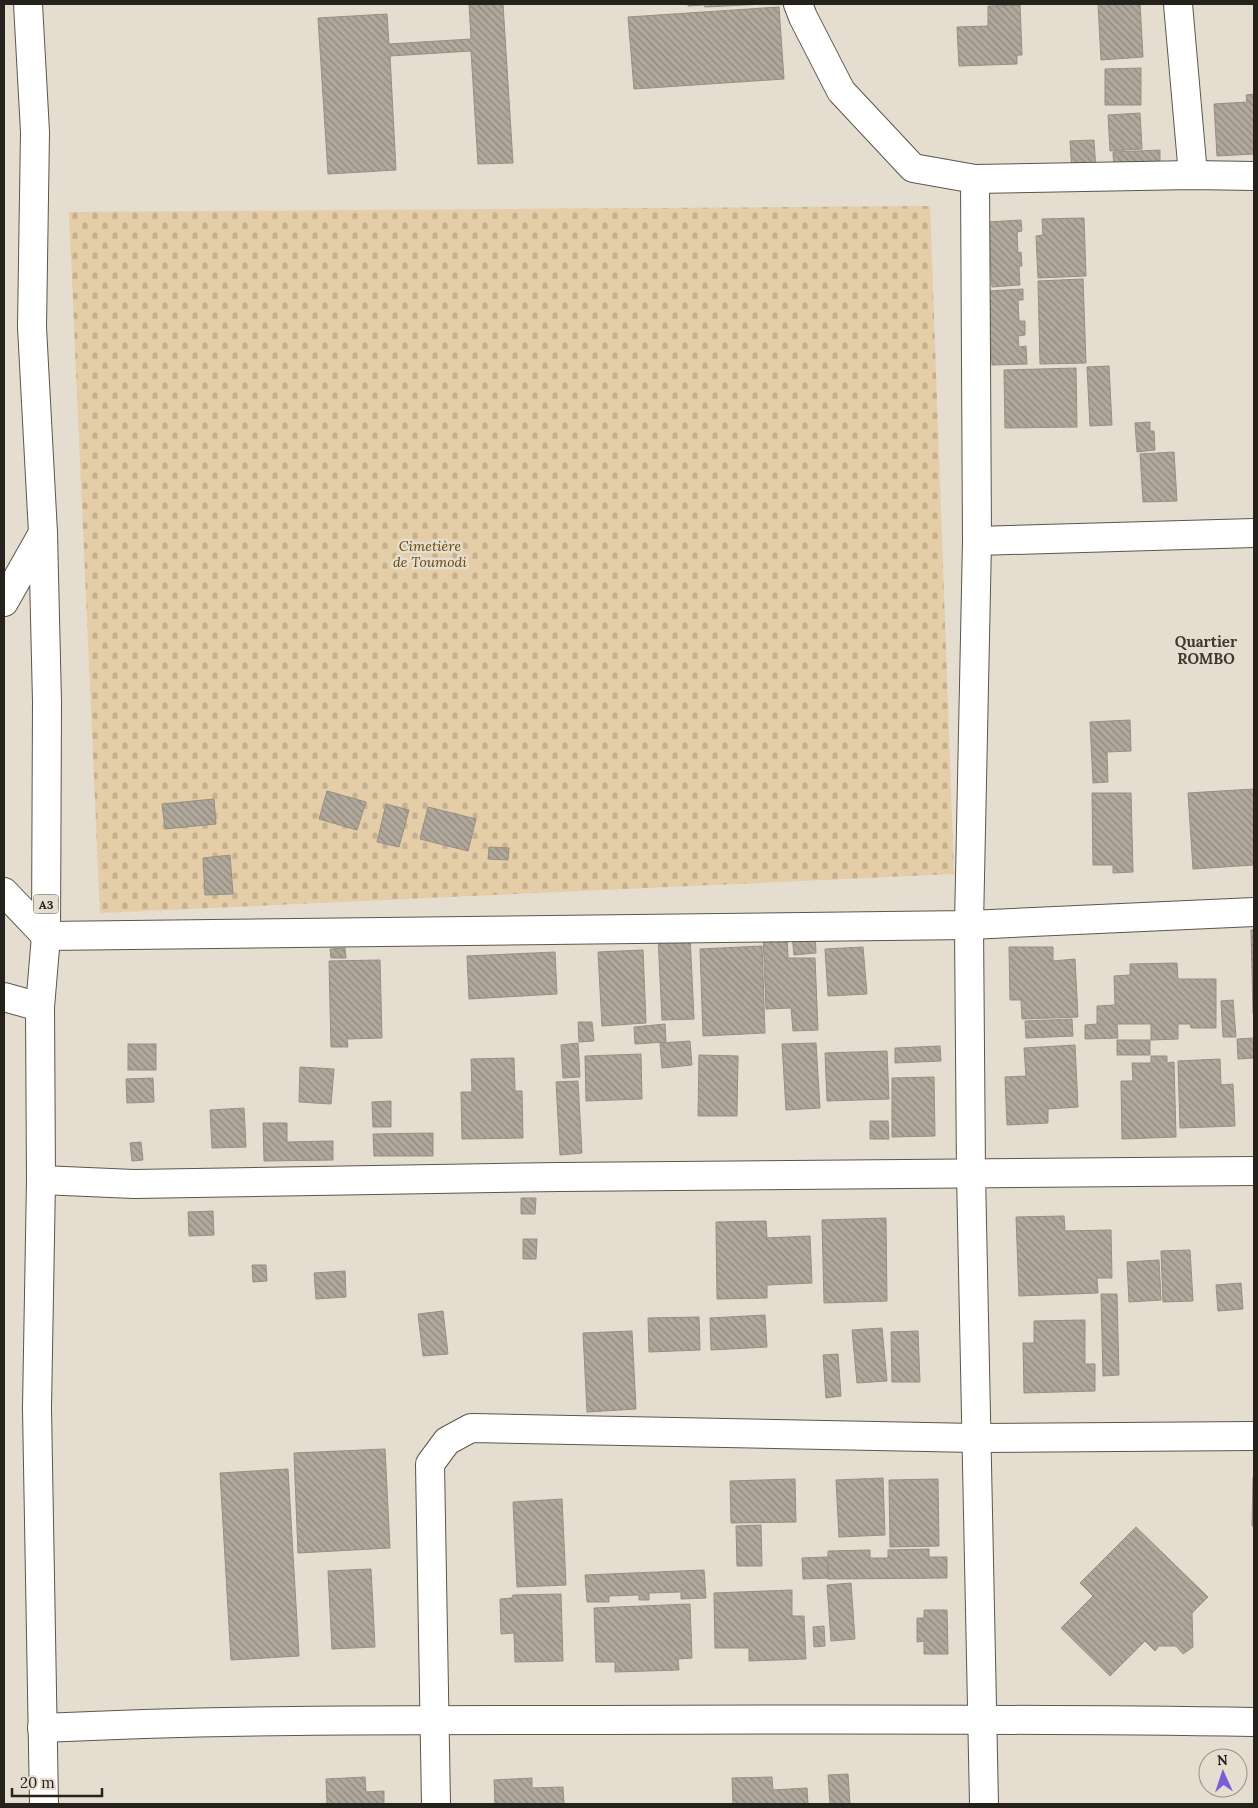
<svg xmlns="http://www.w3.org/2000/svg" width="1258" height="1808" viewBox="0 0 1258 1808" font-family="Lora,serif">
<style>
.cemetery{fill:url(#cemetery-stones)}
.building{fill:url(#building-back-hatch);stroke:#978f83}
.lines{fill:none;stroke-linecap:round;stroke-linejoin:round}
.minor-casing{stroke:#5d564b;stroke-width:30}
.major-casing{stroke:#5d564b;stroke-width:30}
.minor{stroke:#fff;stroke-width:28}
.major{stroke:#fff;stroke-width:28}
.labels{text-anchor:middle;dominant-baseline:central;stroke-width:5;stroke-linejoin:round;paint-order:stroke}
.shield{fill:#e5ddcf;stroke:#5f5a52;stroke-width:1}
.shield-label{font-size:12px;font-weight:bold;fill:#25221d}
.park-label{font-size:14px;font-style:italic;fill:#654600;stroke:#e5ddcf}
.neighbourhood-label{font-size:15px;font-weight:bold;fill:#3e382d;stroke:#e5ddcf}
</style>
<defs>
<pattern id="cemetery-stones" width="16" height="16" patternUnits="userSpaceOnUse" patternTransform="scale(1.25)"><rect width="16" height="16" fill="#e4cda7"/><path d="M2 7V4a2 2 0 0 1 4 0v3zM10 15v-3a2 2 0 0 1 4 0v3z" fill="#c3b08f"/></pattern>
<pattern id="building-back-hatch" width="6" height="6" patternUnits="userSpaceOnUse" patternTransform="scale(1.25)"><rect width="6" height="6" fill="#b0a89b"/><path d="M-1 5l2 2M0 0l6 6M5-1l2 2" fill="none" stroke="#8f887e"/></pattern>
</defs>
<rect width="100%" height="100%" fill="#e5ddcf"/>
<path class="cemetery" d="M930,206l24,668 -854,39 -31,-701z"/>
<g class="building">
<path d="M469,4h34l10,159 -35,1 -7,-113 -81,5 6,114 -68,4 -10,-156 69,-4 2,30 82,-5z"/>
<path d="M688,4h77l-60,3 -1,-2 -16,1z"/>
<path d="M1098,4h42l3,53 -42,3z"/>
<path d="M1020,5l2,50h-5v9l-58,2 -2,-39 31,-1v-20z"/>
<path d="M779,7l5,72 -150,10 -6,-72z"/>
<path d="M1141,68v37h-36v-36z"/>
<path d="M1254,94v60l-37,2 -3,-52 33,-2 -1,-7z"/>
<path d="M1140,113l2,36 -32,2 -2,-36z"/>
<path d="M1094,140l2,31 -24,2 -2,-32z"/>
<path d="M1160,150v18l-46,3 -1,-19z"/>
<path d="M1084,218l2,58 -48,2 -2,-42 7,-1 -1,-16z"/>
<path d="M1021,220l1,11 -5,1 1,21 3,-1 1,14h-3l1,19 -28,2 -4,-65z"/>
<path d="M1083,279l3,84 -46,1 -2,-83z"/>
<path d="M1023,289v11h-5l1,21h6v14l-7,1 1,11 7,-1 1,18 -35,1 -4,-74z"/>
<path d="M1109,366l3,59 -22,1 -3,-59z"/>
<path d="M1076,368l1,59 -72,1 -1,-58z"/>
<path d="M1150,422v9h4l1,19 -18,2 -2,-29z"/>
<path d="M1174,452l3,49 -34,1 -3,-48z"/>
<path d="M1130,720l1,31 -24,1 1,30 -15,1 -3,-61z"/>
<path d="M1254,789v76l-61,4 -5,-76z"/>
<path d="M327,791l39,11 -9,28 -38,-11z"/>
<path d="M1092,793h39l2,79 -20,1v-8h-20z"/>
<path d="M214,799l2,25 -51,5 -3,-25z"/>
<path d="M386,804l23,6 -10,37 -22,-5z"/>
<path d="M428,807l48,12 -8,32 -48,-12z"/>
<path d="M489,847l20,1 -1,12 -20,-1z"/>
<path d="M230,855l3,39 -28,1 -2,-37z"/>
<path d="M1251,930h3v84h-1z"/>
<path d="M787,932l1,26h27l3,72 -25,1 -2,-23 -25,1 -3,-76z"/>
<path d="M815,934l1,19 -22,2 -2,-20z"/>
<path d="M690,935l4,84 -32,1 -4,-84z"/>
<path d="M762,946l3,87 -62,3 -3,-87z"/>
<path d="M863,947l4,47 -39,2 -3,-47z"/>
<path d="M1009,947h44v14l22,-2 3,58 -56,2 -1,-19h-11z"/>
<path d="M345,948l1,10h-15l-1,-9z"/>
<path d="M643,950l3,73 -44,3 -4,-74z"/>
<path d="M555,952l2,42 -88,5 -2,-43z"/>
<path d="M380,960l2,78 -35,1 1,8h-17l-2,-86z"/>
<path d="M1177,963l1,16h38v49h-25l-1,-4h-12v15l-27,1v-16h-34l1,14 -33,1v-14l12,-1v-18l18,-1 -1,-29 16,-1v-11z"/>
<path d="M1233,1000l3,37h-13l-2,-36z"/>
<path d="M1072,1019l1,17 -47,2 -1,-17z"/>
<path d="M578,1022h14l2,19 -15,1z"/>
<path d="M665,1024l1,18 -31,2 -1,-17z"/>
<path d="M1254,1038v20l-16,1 -1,-20z"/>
<rect x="1117" y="1040" width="33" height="15"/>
<path d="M690,1041l2,24 -30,3 -2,-25z"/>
<path d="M578,1043l2,34 -17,1 -2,-33z"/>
<path d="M816,1043l4,65 -34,2 -4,-66z"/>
<rect x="128" y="1044" width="28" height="26"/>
<path d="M1075,1045l3,62 -30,2v14l-41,2 -2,-48 21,-1 -2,-28z"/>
<path d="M940,1046l1,15 -46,2v-15z"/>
<path d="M887,1051l2,48 -62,2 -2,-48z"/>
<path d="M641,1054l1,45 -56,2 -1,-45z"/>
<path d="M699,1055l39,1 -1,60h-39z"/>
<path d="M1151,1056h16v7l7,-1 2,75 -54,2 -1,-58h12l-1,-18h19z"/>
<path d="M514,1058l1,33h7l1,47 -61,1 -1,-47h11l-1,-33z"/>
<path d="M1220,1059l1,26 12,-1 2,42 -55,2 -2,-67z"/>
<path d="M300,1067l34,2 -3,35 -32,-2z"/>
<path d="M934,1077l1,59 -43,1v-59z"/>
<path d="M153,1078l1,24 -27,1 -1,-24z"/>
<path d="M578,1081l4,72 -22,2 -4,-73z"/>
<path d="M391,1101v26h-18l-1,-25z"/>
<path d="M244,1108l2,39 -34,1 -2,-38z"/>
<path d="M870,1121h18l1,18h-19z"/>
<path d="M263,1123h24v19l46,-1v19l-69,1z"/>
<path d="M433,1133v23h-59l-1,-22z"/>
<path d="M141,1142l2,18 -11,1 -2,-18z"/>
<path d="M521,1198h15l-1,16h-14z"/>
<path d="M213,1211l1,24 -25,1 -1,-24z"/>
<path d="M1064,1216l1,15 46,-1 1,48h-15l1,15 -79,3 -3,-79z"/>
<path d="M886,1218l1,83 -63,2 -2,-83z"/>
<path d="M766,1221l1,17 43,-2 2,47 -45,2v13l-50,1 -1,-77z"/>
<path d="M523,1239h14l-1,20h-13z"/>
<path d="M1190,1250l3,51 -30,1 -2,-51z"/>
<path d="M1159,1260l2,40 -32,2 -2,-40z"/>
<path d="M252,1265h14l1,16 -14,1z"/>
<path d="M345,1271l1,26 -30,2 -2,-26z"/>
<path d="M1241,1283l2,26 -25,2 -2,-26z"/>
<path d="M1101,1294h16l2,81 -16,1z"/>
<path d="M443,1311l5,43 -25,2 -5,-42z"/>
<path d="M765,1315l2,32 -56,3 -1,-32z"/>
<path d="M699,1317l1,33 -51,2 -1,-34z"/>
<path d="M1085,1320v44h10v27l-71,2 -1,-50h11v-22z"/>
<path d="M882,1328l5,53 -30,2 -5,-53z"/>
<path d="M632,1331l4,78 -49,3 -4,-79z"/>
<path d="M918,1331l2,51h-28l-1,-50z"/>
<path d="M838,1354l3,42 -15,2 -3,-43z"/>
<path d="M385,1449l5,99 -92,5 -4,-100z"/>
<path d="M288,1469l11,187 -68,4 -11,-187z"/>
<path d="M1253,1477h1v49h-2z"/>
<path d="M883,1478l2,57 -46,2 -3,-57z"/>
<path d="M795,1479l1,43 -65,1 -1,-42z"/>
<path d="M938,1479l1,67 -49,1 -1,-67z"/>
<path d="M562,1499l4,86 -49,2 -4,-85z"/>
<path d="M761,1525l1,41h-25l-1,-40z"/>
<path d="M1136,1527l72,70 -16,16 1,34 -10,7 -7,-8h-17l-4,5 -10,-10 -35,35 -49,-48 32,-32 -13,-13z"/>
<path d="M929,1549v8h18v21l-119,1v-28l42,-1v8h18v-8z"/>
<path d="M827,1557l1,21 -25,1 -1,-21z"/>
<path d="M371,1569l4,78 -43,2 -4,-78z"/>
<path d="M704,1570l2,28 -25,1v-7l-32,1v7h-10v-5l-30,1v6h-22l-2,-27z"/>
<path d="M851,1583l4,56 -24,2 -4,-56z"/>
<path d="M792,1590v26h12l2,43 -57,2v-13h-34l-1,-55z"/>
<path d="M561,1594l2,67 -48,1 -1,-29 -13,1 -1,-35 12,-1 1,-3z"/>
<path d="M690,1604l2,54 -14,1 1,11 -64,2v-10h-19l-2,-54z"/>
<path d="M924,1610h23l1,44h-24v-13l-7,1v-24h7z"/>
<path d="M824,1626l1,20 -11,1 -1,-20z"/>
<path d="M848,1774l2,30h-20l-2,-29z"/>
<path d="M365,1777l1,15 18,-1v13h-57l-1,-25z"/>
<path d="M772,1777l1,13 34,-2 1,16h-75l-1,-26z"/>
<path d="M532,1778v10l31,-1 1,17h-69l-1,-24z"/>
</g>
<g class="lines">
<g class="minor-casing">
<g id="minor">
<path d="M798,4l5,13 38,74 72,77 62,11 218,-4 61,1"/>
<path d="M1178,4l15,171"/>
<path d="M975,179l2,362 -8,384 2,248 13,631"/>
<path d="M977,541l277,-8"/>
<path d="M4,602l39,-69"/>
<path d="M4,892l42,44 923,-11 285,-13"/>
<path d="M4,997l36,10"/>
<path d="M41,1180l93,4 425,-7 695,-6"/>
<path d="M42,1728c185,-9 370,-8 554,-8 220,-1 439,-1 658,2"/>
<path d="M436,1804l-6,-340 17,-23 24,-13 505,10 278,-2"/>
</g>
</g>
<g class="major-casing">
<path id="major" d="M28,4l7,128 -3,195 11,206 4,169 -1,234 -6,71 1,173 -4,228 7,396"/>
</g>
<use href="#minor" class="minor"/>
<use href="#major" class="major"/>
</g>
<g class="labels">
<rect class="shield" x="33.5" y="894.5" width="25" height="19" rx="4"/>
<g class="shield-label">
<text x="46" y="904">A3</text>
</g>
<g class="park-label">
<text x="430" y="546">Cimetière<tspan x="430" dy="16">de Toumodi</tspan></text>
</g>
<g class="neighbourhood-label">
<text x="1206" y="641">Quartier<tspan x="1206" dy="17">ROMBO</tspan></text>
</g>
</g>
<rect width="1258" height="1808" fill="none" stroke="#25221d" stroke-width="10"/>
<g transform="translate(1223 1773) rotate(357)"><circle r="24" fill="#e5ddcf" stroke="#989288"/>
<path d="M0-4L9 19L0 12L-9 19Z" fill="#7a5cd7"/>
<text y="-8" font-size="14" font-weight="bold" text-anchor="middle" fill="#25221d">N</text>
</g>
<path d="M12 1788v8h90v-8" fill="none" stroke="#25221d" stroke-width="2.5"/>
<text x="20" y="1788" font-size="15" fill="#25221d" stroke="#e5ddcf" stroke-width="4" paint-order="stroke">20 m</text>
</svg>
